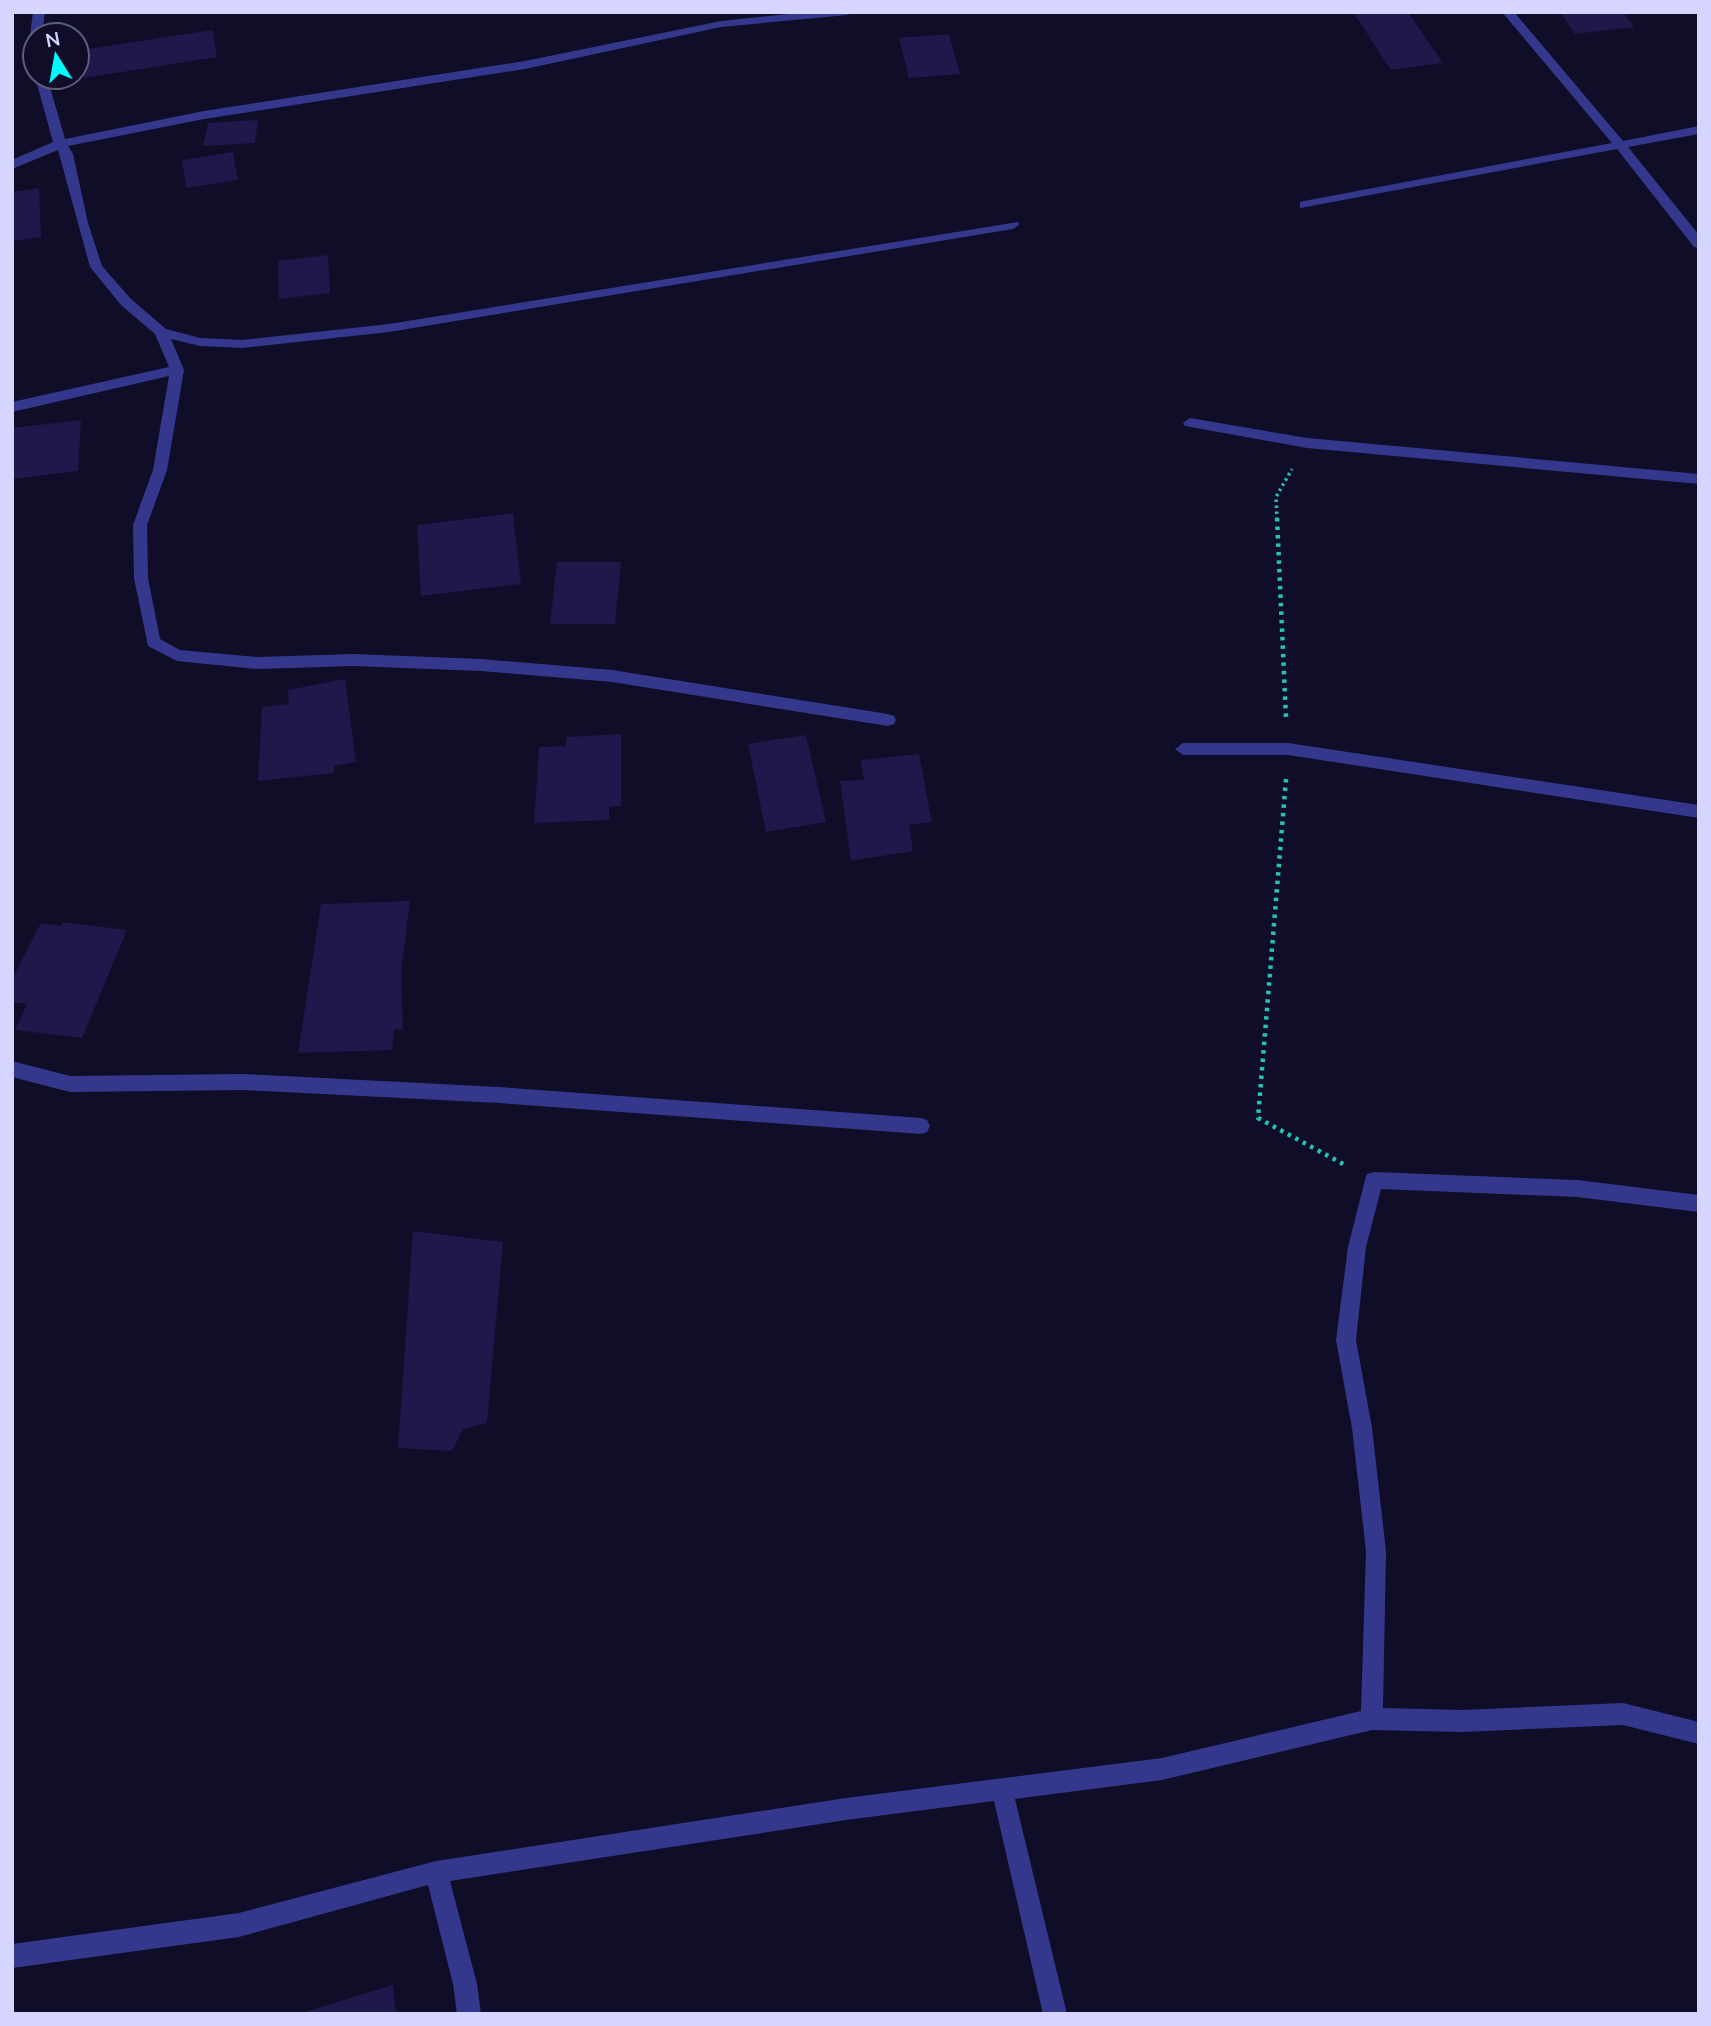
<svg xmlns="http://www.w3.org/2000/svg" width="1711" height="2026" viewBox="0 0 1711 2026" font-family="Mulish,sans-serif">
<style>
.building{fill:#1e184b}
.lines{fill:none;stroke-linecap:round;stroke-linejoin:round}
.path-far1{stroke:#24c4ad;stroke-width:3.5;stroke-dasharray:2.5 3.5;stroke-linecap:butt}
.path{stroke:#24c4ad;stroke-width:4.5;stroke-dasharray:3.5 5;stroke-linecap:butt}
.street{fill:#34388c;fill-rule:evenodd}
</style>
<rect width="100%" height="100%" fill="#100d28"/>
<g class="building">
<path d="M1353,12h55l35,51 -52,7z"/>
<path d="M1560,12h63l11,15 -59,7z"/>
<path d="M213,30l4,27 -133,21 -3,-28z"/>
<path d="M949,34l11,40 -51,4 -10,-40z"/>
<path d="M258,120l-3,23 -52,3 5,-23z"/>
<path d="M233,152l5,28 -52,8 -4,-28z"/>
<path d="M39,188l2,49 -29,4v-49z"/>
<path d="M328,255l2,38 -51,6 -1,-38z"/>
<path d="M81,420l-3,51 -66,8v-51z"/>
<path d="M513,513l8,71 -100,12 -4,-71z"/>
<path d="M557,562h64l-6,62h-65z"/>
<path d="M345,679l11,83 -22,4v7l-76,8 4,-74 27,-3 -1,-14z"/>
<path d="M621,734v72l-12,1v13l-75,3 5,-76 27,-1v-9z"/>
<path d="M806,735l20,87 -60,10 -18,-88z"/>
<path d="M919,754l13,68 -23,3 4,26 -62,10 -11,-80 24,-1 -3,-20z"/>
<path d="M410,901l-9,73 2,55 -9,1 -2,20 -94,3 23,-149z"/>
<path d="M63,922l64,8 -45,108 -67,-8 12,-26 -15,-2v-23l29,-56 20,3z"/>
<path d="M413,1231l90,11 -16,181 -24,6 -11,22 -54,-3z"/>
<path d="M393,1985l3,29h-95v-1z"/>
</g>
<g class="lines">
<path class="path-far1" d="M1277,520l-1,-23 16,-28"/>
<g class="path">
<path d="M1277,518l9,200"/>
<path d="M1286,779l-28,339 87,47"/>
</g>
<g class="street">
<path d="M33,12h12l-3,23h-7v3l-5,-3z"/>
<path d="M808,12h45l-6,3 -126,12 -196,42 -321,50 -136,27 5,8 15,69 14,43 29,33 35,30 34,9 42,2 147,-16 629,-102 1,3 -6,4 -624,103 -147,16 -42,-2 -29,-7 13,31 -17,100 -20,55 1,53 12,61 20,11 77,7 96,-3 128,5 131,11 276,44 6,2 2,4 -2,4 -6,2 -276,-44 -131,-11 -128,-5 -96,3 -80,-8 -29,-15 -14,-68 -1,-53 20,-55 16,-94 -157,36v-10l157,-35 -14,-33 -34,-29 -31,-38 -32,-117 -46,19v-9l41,-18 -18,-65h12l18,62 139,-28 321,-50 196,-40z"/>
<path d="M1502,12h12l109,129 76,-15v8l-71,13 71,88v13l-5,-1 -77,-98 -317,59v-6l4,-1 308,-58z"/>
<path d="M1190,418l117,20 392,36v10l-392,-36 -122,-22 -2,-3z"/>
<path d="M1183,743h105l411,62v13l-411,-63h-105l-8,-6z"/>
<path d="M12,1061l58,15 173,-2 256,13 422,31 6,2 3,6 -3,6 -6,2 -422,-31 -256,-13 -173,2 -58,-15z"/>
<path d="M1374,1172l203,8 122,15v17l-122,-15 -196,-8 -15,58 -10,93 16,88 14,123 -3,157 79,2 161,-7 76,19v22l-76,-19 -161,7 -90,-2 -210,50 -147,19 52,215h-24l-49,-213 -148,19 -396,61 27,103 4,30h-24l-4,-30 -25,-99 -189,52 -227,31v-24l227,-31 197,-52 410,-63 316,-40 199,-47 5,-160 -14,-123 -16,-88 12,-93 17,-67 2,-6z"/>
</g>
</g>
<rect width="1711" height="2026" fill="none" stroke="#d6d5ff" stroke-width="28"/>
<g transform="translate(56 56) rotate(349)"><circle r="33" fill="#100d28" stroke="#5f5d7e" stroke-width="2"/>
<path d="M0-5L12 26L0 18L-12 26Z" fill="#01faff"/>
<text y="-10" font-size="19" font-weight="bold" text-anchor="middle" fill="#d6d5ff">N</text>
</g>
</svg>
